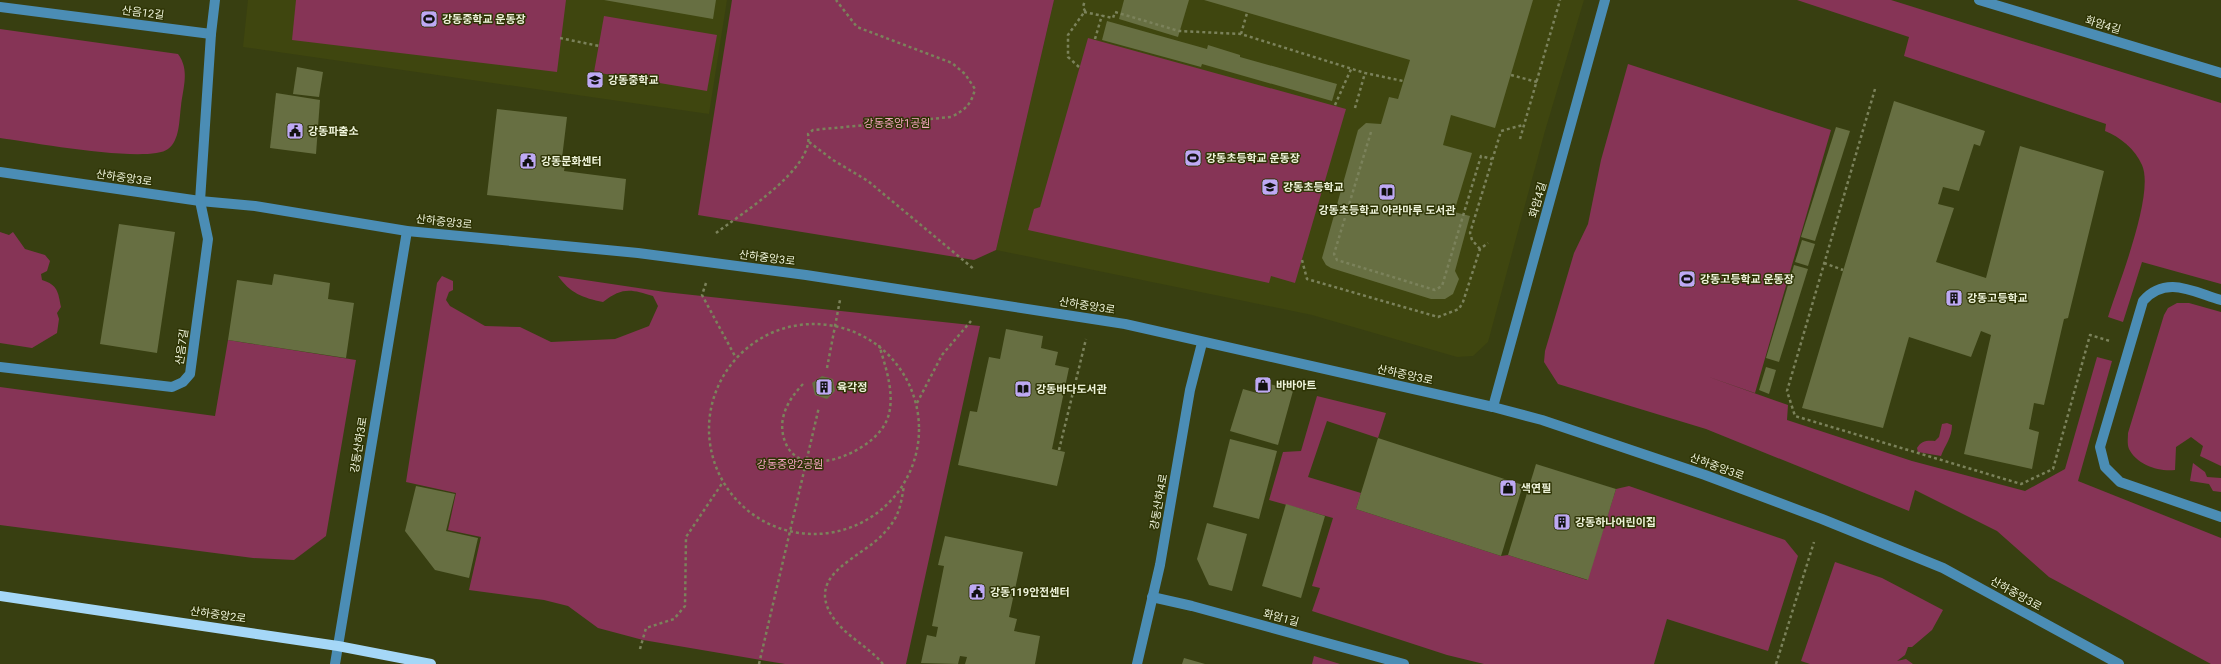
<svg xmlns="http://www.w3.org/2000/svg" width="2221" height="664" viewBox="0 0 2221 664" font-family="Roboto,'Noto Sans KR',sans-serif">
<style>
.built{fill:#3f460f}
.green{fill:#863456}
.building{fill:#676f42}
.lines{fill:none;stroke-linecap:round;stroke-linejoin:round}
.path{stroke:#7b825b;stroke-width:2.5;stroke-dasharray:3 3;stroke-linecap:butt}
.minor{stroke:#4b8db5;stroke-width:10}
.major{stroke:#a5d7f7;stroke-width:10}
.labels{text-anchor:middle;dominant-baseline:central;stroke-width:3;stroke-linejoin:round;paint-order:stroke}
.street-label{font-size:11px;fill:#eef3da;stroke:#2e3405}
.poi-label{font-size:11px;font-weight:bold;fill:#eef3da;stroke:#2e3405;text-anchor:start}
.park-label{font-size:11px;fill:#f7a5c2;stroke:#2e3405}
</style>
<rect width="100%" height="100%" fill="#383f11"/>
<g class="built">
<path d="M248,0h479l-18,114 -466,-67z"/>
<path d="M1054,0h530l-39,131 -57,211 -15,14 -16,1 -145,-42 -316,-65z"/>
</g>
<g class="green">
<path d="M296,0h270l-9,72 -265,-32z"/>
<path d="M732,0h322l-58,250 -22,10 -276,-45z"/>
<path d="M1797,0h94l330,103v181l-79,-22 -19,60 -15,-5c10,-32 47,-123 34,-152 -7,-16 -22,-28 -37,-34l1,-7 -202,-68 5,-19z"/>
<path d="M604,16l113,19 -10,56 -113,-19z"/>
<path d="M0,29l178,25c12,16 5,34 3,52 -2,14 -1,34 -13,43 -20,15 -138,-7 -168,-11z"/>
<path d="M1088,38l258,71 -51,174 -24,-7 -2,7 -241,-53 6,-21 6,-2z"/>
<path d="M1628,64l203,66 -76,263 -49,-17 82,29 -1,15 125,41 113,30 40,-22 32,-112 15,4 -34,120 143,57v126h-10l-162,-87 -52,-46 -82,-41 -6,21 -203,-82 -148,-45 -14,-22 1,-11 29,-98 14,-29 13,-64z"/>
<path d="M0,232l9,3 4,-3 12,17 20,6 5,6 -3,10 -6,3 1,6c16,5 16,12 19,27l-4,6 2,6 -2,14 -25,15 -32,-5z"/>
<path d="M442,276l11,5v9l-4,2 -3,8 4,6 35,20 35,1 31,15 64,-3 34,-13 9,-20 -5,-10c-22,-7 -31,-9 -50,6 -20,-4 -33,-9 -45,-26l107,16 315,34 -74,338h-121l-30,-5 -112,-19 -45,-12 -30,-22 -24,-6 -75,-10 12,-53 -33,-7 8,-37 -50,-11 31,-199z"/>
<path d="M2177,303h12l32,9v154l-21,-10 3,-10 -12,-9 -15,10 -1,23c-16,2 -38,-5 -46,-21 -2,-5 -1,-11 -1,-16l36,-118 4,-7z"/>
<path d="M228,340l128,20 -30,176 -32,24 -41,-2 -253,-33v-138l215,29z"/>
<path d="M1317,396l69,17 -8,25 -51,-17 -19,56 53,16 -5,16 145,47 7,-1 79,25 29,-91 13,-3 156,54 13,16 -30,95 -101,-32 -13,45h-170l-37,-9 -135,-44 8,-23 -8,-2 21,-68 -64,-18 14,-48 18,-1z"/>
<path d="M1947,423l5,2c0,13 -7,20 -11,31l-23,-4 -1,-4c4,-7 10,-8 18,-7l4,-4 3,-13z"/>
<path d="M2193,463l12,9 2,5 14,1v14l-8,-1 -4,-7 -19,-3z"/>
<path d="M1835,562l47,16 61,32 -11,20 -20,17h-4l-3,8 -8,6 9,-2 7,5h-103l-9,-3z"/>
<path d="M1314,656l26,8h-28z"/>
</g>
<g class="building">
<path d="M604,0h112l-3,19z"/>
<path d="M1124,0h65l-11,37 -59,-18z"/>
<path d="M1204,0h329l-38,128 -44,-13 -8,30 29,8 -18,59 16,4 -15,55 4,8 -6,15 -8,5h-14l-100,-31 -5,-3 -4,-7 36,-128 8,-7 15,1 8,-27 9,2 12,-39z"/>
<path d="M1107,21l100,28 1,-4 32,10v2l97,27 -5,17 -130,-37 -1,3 -99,-27z"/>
<path d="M297,67l26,5 -4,25 -26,-3z"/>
<path d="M276,93l44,7 -4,54 -46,-6z"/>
<path d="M1894,101l91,30 -5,15 -6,-2 -15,47 -16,-4 -5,17 16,4 -18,54 50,16 34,-132 84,25 -36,147 -4,1 -20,86 -10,-2 -5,26 10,3 -7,37 -68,-15 27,-119 -10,-4 -10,26 -62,-20 -26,91 -81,-20z"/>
<path d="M497,109l70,8 -5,41 4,1 -2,12 62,8 -3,31 -136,-15z"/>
<path d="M1836,127l14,4 -35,110 -14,-4z"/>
<path d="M119,224l56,8 -18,121 -57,-9z"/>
<path d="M1802,240l13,4 -7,22 -13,-4z"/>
<path d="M1794,265l14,4 -29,93 -13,-4z"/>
<path d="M274,274l56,9 -2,16 26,4 -8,55 -118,-18 9,-60 35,5z"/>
<path d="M1006,329l37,7 -2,12 17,4 -3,13 14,3 -17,81 13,3 -8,34 -99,-21 12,-54 7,1 12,-55 11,2z"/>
<path d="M1766,367l10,3 -7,24 -10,-4z"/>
<path d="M822,376l11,3 2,12 -8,8 -12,-4 -3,-12z"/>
<path d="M1260,381l33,10 -15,54 -48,-14 13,-42 14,4z"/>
<path d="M1378,438l145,47 -22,71 -145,-47z"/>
<path d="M1230,439l47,12 -18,68 -46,-12z"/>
<path d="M1536,464l80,25 -28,91 -80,-25z"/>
<path d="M416,486l39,8 -9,37 32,7 -9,40 -34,-8 -30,-39z"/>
<path d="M1286,504l39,12 -24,82 -39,-12z"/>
<path d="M1207,523l40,11 -15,57 -23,-6 -12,-26z"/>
<path d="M945,536l78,16 -14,65 8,2 -3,12 26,5 -5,28h-70l2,-7 -7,-1 -2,8 -37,-1 6,-28 9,2 2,-10 -6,-1 12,-60 -6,-1z"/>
<path d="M1184,658l21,6h-23z"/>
</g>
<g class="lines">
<g class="path">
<path d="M1084,12l29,6 2,-6 64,19 62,3 124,39 38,8"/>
<path d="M1241,34l6,-21"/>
<path d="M560,38l39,8"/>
<path d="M1095,39l7,-24"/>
<path d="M1079,67l-11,-10v-22l17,-24 -2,-4 2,-7"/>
<path d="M1511,75l26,7"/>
<path d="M1875,89l-88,302 8,25 226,68 32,-15 37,-134 20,6"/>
<path d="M1335,105l17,-38"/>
<path d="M1355,108l10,-35"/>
<path d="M1371,132l-37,122 3,6 98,30 7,-4 39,-130 11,3"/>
<path d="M1520,139l40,-139"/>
<path d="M809,142l24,18 35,21 107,89"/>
<path d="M716,233c25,-19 99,-65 92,-99l5,-4 138,-13c14,-7 20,-12 24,-28l-10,-15 -13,-11 -95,-36 -21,-27"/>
<path d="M1480,249l-8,-9 -2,-7 31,-102 22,-6"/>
<path d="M1302,260l5,19 131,38 21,-8 4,-7 17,-53 8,-6"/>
<path d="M1824,263l19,7"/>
<path d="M706,283l-4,12 34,63"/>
<circle cx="814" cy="429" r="105"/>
<path d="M827,368l13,-68"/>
<path d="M803,384c-16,17 -27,37 -17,60 3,7 9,13 17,16 27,8 71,-13 83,-38 11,-23 0,-54 -7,-77"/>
<path d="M917,403l25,-48 29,-34"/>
<path d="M1059,450l27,-111"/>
<path d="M640,649l6,-21 28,-9 11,-13 1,-69 37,-55"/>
<path d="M759,664l60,-257"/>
<path d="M883,664c-15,-18 -38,-28 -51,-48 -27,-43 31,-58 53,-84 14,-15 16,-27 19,-47"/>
<path d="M1776,664l38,-122"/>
</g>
<g class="minor">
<path d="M1979,0l242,73"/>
<path d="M0,7l211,27"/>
<path d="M0,172l200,29 55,5 152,25 231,22 168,22 319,49 368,83 49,13 163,55 117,44 121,49 176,96"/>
<path d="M2221,300c-28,-8 -55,-25 -78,1l-43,146 5,20 15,15 101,35"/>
<path d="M0,367l172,20 11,-5 7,-8 18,-135 -8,-38 11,-167 4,-34"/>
<path d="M1493,407l112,-407"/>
<path d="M1152,597l40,9 212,58"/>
<path d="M335,664l72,-433"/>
<path d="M1137,664l23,-99 30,-175 12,-47"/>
</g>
<path class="major" d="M0,596l338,50 93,18"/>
</g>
<defs>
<g id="stadium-square" transform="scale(0.9)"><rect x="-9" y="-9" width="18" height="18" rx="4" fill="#bea9f4" stroke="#2e3405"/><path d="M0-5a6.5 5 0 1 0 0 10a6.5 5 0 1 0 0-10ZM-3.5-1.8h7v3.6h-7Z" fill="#111"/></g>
<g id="school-square" transform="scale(0.9)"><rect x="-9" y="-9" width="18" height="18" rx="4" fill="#bea9f4" stroke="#2e3405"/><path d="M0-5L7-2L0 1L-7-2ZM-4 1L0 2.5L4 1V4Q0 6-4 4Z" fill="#111"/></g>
<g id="civic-square" transform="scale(0.9)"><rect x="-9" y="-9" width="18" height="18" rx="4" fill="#bea9f4" stroke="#2e3405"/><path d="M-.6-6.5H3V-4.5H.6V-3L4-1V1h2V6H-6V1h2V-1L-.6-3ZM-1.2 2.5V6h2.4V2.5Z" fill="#111"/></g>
<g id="library-square" transform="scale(0.9)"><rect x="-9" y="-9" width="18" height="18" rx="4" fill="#bea9f4" stroke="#2e3405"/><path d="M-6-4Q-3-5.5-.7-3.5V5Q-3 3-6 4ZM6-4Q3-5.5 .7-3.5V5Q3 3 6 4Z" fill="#111"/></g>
<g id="building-square" transform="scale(0.9)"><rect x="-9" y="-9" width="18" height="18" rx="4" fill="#bea9f4" stroke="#2e3405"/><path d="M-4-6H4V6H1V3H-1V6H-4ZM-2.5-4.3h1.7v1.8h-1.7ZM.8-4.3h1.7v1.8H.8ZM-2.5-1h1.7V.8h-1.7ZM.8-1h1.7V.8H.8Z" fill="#111"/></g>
<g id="shop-square" transform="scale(0.9)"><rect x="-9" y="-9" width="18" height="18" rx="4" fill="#bea9f4" stroke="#2e3405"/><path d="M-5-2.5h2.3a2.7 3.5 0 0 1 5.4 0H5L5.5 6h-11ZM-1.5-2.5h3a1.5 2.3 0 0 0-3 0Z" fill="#111"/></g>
</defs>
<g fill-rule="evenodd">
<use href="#stadium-square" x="429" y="19"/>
<use href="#school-square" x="595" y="80"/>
<use href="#civic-square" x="295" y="131"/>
<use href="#stadium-square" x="1193" y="158"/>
<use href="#civic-square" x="528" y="161"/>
<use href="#school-square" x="1270" y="187"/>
<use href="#library-square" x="1387" y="192"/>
<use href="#stadium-square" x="1687" y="279"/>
<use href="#building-square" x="1954" y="298"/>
<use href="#shop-square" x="1263" y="385"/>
<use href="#building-square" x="824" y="387"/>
<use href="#library-square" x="1023" y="389"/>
<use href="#shop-square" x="1508" y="488"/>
<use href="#building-square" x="1562" y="522"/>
<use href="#civic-square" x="977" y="592"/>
</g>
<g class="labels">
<g class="street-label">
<text transform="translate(143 13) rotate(7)">산음12길</text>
<text transform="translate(2103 25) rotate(17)">화암4길</text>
<text transform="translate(124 178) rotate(8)">산하중앙3로</text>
<text transform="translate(1538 200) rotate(-74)">화암4길</text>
<text transform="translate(444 222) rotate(6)">산하중앙3로</text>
<text transform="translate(767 258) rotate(7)">산하중앙3로</text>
<text transform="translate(1087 306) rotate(9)">산하중앙3로</text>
<text transform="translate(182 347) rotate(-82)">산음7길</text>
<text transform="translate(1405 375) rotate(12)">산하중앙3로</text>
<text transform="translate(359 445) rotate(-81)">강동산하3로</text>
<text transform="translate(1717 467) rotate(20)">산하중앙3로</text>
<text transform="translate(1159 502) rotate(-80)">강동산하4로</text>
<text transform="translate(2016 594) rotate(29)">산하중앙3로</text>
<text transform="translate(218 615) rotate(8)">산하중앙2로</text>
<text transform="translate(1281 618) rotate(15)">화암1길</text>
</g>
<g class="poi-label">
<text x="442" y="19">강동중학교 운동장</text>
<text x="608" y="80">강동중학교</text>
<text x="308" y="131">강동파출소</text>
<text x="1206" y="158">강동초등학교 운동장</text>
<text x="541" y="161">강동문화센터</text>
<text x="1283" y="187">강동초등학교</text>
<text x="1387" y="210" text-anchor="middle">강동초등학교 아라마루 도서관</text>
<text x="1700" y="279">강동고등학교 운동장</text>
<text x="1967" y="298">강동고등학교</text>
<text x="1276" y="385">바바아트</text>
<text x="837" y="387">육각정</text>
<text x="1036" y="389">강동바다도서관</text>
<text x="1521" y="488">색연필</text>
<text x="1575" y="522">강동하나어린이집</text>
<text x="990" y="592">강동119안전센터</text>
</g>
<g class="park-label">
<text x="897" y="123">강동중앙1공원</text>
<text x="790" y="464">강동중앙2공원</text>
</g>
</g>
</svg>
